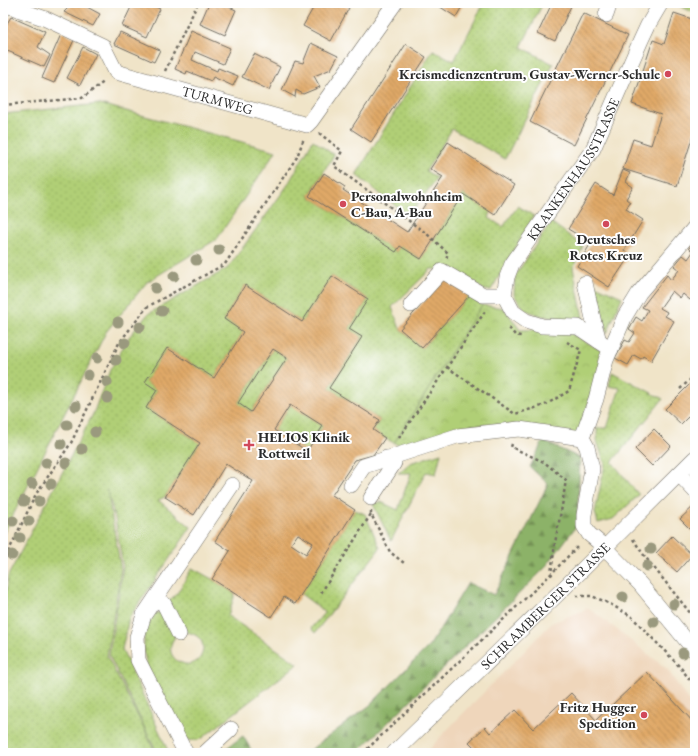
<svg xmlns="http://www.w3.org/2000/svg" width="698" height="756" viewBox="0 0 698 756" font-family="'EB Garamond',serif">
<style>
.built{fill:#efd6bb}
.grass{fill:url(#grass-dots);stroke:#6e7d50}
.forest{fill:url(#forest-firs);stroke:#5c6e49}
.park{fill:url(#park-crowns);stroke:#6e7d50}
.building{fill:url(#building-back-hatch);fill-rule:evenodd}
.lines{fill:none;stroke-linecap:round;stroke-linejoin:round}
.minor-casing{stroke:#706c62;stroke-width:16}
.path{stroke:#706c62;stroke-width:2.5;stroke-dasharray:3 3;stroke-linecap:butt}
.minor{stroke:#fff;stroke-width:15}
.tree{fill:#9a997e}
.poi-dot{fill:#d1495b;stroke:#fff;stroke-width:1.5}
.labels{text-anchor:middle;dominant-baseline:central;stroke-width:4;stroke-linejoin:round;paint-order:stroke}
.poi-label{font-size:14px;font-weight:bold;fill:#2b2b2b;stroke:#fff;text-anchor:end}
.street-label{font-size:14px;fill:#2b2b2b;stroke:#fff}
</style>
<defs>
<pattern id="grass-dots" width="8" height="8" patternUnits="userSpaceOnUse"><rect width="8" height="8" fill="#b0cf76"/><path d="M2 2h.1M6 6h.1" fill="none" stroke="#98b266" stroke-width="1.8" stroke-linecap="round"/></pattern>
<pattern id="forest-firs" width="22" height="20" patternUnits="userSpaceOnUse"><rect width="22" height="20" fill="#8cb267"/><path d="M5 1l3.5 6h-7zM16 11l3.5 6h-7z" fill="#739155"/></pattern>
<pattern id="park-crowns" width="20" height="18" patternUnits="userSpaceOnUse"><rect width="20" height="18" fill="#b0cf76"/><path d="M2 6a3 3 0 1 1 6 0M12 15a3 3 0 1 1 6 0" fill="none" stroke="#98b266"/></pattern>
<pattern id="building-back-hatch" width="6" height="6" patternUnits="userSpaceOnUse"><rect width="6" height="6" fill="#e0a967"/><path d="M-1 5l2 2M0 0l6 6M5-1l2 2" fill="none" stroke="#b68a55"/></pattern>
</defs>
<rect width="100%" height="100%" fill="#fff"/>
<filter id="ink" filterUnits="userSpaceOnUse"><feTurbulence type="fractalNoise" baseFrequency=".025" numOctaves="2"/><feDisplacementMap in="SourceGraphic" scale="8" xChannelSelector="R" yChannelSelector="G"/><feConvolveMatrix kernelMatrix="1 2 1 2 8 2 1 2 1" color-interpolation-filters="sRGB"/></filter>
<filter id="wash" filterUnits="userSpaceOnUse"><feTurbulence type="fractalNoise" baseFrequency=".012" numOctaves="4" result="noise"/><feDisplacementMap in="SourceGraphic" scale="16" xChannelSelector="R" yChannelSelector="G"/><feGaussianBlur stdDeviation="0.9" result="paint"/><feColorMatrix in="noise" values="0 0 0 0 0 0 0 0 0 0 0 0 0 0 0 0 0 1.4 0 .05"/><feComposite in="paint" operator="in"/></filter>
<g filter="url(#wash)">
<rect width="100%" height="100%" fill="#f0e4c8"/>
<path class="built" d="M589,608l78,61 28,42v13l-24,29h-245l18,-20 108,-110z"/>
<g class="grass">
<path d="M484,3h59l-22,44 32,17 -48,95 -53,-30 -26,42 11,7 -28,38 -53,-41 77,-125 21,11z"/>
<path d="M100,104l176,47 -59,88 -70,43 -41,50 -103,203v-421z"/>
<path d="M313,140l21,15 -25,41 87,56 4,-6 21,13 42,-65 28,18 -2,6 14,9 15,-21 16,10 -43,74h-7l-32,-21h-21l-39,38 8,22 22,19 47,-52 13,9 -88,138 -9,-5 -12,-8 7,-10 -51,-32 33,-51 -13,-8 19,-30 -36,-23 -30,46 -57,-37 -21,34 19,13 -29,46 -47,-30 -22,34 12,8 -11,18 54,35 -35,54 -7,3 33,27 -62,91 -7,31 47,104h-12l-48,-98 14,-88 -8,-49 -8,-29 14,80 -14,87 38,74 10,23h-152v-147l5,-30 85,-162 17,-44 19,-33 19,-23 80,-46 59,-82z"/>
<path d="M551,222l32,24 -10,22 11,55 -42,-7 -17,-6 -11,-15 1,-19z"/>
<path d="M595,285l27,12 -15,36z"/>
<path d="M273,349l14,9 -36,54 -13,-9z"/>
<path d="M612,372l51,27 -51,63 27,33 -26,24 -15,4 -3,-11 10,-48 -8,-23v-13h10l13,-40 -11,-2z"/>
<path d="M290,405l33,21 -16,25 -33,-21z"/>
<path d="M441,453l-5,21 -10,-2 -35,69 -18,-37 8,-2 17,8 13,-37h-13l12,-10z"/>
<path d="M355,510l10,4 15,34 -65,85 -4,-5 14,-16 -24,-18z"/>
<path d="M192,568l20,11 23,15 -7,22 70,48 -97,75c-6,2 -10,2 -15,0l-37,-65 -5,-21v-16l2,-12 8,-11 5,-2 5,2 11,23c-4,5 -6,12 -3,18 2,4 6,7 10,8 21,8 33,-28 3,-31l-17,-30 10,-10z"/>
</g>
<g class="forest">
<path d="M543,441l37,17 -3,67 -33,44 -187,184h-51l63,-47 61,-61 38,-62 26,12 54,-111 -18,-17z"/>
<path d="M243,736l10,17h-33z"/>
</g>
<g class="park">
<path d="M673,3h22v10z"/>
<path d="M482,305l22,3 16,22 43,-1 41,23 -25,83 -63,-10h-45l-67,22 -10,-4z"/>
</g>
<g id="blocks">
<g class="building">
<path d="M73,3h16l-2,4 13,7 -7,12 -29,-14z"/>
<path d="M133,3h14l13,6 -13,28 -25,-11z"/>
<path d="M209,3h11l16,7 -11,25 -25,-11z"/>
<path d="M316,3h23l10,5 -18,33 -28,-15z"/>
<path d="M434,3h30l-8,14z"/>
<path d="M552,3h12l7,3 -16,35 -17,-8z"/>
<path d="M583,13l45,22 -54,110 -44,-23z"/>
<path d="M674,13l21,7v109l-18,57 -54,-17 10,-30 18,6 10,-31 -29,-10 21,-64 11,4z"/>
<path d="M11,17l34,15 -7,15 12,8 -6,12 -41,-18v-25l3,1z"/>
<path d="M191,31l39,17 -7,16 -28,-12 -3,8 25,11 1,-3 20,8 -5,10 -20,-9 -2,4 -24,-10 -1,3 -11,-5z"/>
<path d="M62,32l13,6 -21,45 -12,-5z"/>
<path d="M120,32l40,18 -6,12 -40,-18z"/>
<path d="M311,43l27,13 -7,13 -17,7 6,11 -17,7 -7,-4 -1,7 -13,-7 13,-29 8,2z"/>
<path d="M406,44l20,13 -55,85 -20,-13z"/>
<path d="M83,47l13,7 -16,31 -13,-7z"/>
<path d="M254,54l26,13 -11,23 -27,-13z"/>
<path d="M448,142l66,43 -19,30 -32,-21 -42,65 -21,-13 -4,6 -87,-56 15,-23 21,14 -2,3 64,42 36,-55 -13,-8z"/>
<path d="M623,170l7,3 -4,9 7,5 -7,12 4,3 -4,7 17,11 -19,31 6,4 -21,32 -32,-21 14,-23 -23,-14 28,-45 17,11z"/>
<path d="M695,241v54l-5,5 -7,-6 -3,4 -8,-7 -12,17 7,4 -2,4 9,5 -23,40 -8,-5 -2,3 -7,-4 -6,10 -13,-7 10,-18 4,2 6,-9 -6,-4 7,-12 6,4 6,-11 -6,-3 25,-32 4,5 8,-10 -5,-4 9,-11 5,4 5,-7 -4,-4z"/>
<path d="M332,276l36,23 -19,30 13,8 -33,51 51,32 -7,10 12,8 -12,17 -18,5 -23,35 23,15 -60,94 -11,-7 -13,20 -59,-38 18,-28 -15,-10 38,-60 -27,-17 -32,51 -29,-18 35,-54 -54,-35 11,-18 -12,-8 22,-34 47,30 29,-46 -19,-13 21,-34 57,37zM273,349l14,9 -36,54 -13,-9zM290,405l33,21 -16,25 -33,-21zM298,534l15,9 -7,11 -15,-10z"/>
<path d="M446,276l23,20 -47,52 -22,-19z"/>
<path d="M693,381l2,2v27l-14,14 -16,-15z"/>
<path d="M654,429l17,17 -19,20 -17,-17z"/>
<path d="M695,505v29l-15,-15z"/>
<path d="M672,536l20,19 -15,17 -21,-19z"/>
<path d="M647,672l48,52 -1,29h-214l-11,-11 16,-15 5,6 25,-23 18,19 38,-36 25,27z"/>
</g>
</g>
</g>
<g filter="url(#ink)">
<use href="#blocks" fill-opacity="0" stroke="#706c62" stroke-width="1"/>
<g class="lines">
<g class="minor-casing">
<g id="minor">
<path id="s1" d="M3,4l43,15 57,27 13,26 191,53 4,-4 84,-118"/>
<path d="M606,15l4,-12"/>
<path d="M695,227l-56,66 -14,23 -19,44 -10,39 -14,39 5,9 5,22 -8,46v11l5,8 12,10 39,40 55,67"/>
<path d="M585,283l9,40 5,18"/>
<path d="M411,305l31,-34 41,24h21"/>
<path id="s2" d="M611,349l-33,-22 -36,-1 -16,-5 -13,-9 -9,-17 3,-18 5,-13 81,-115 48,-109 7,-15 13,-22"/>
<path d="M679,474l16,17"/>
<path d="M351,485l13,-19 93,-30 62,-7 63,9"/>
<path d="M371,498l23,-35 -8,-5"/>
<path d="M155,599l9,5 15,30"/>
<path d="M186,753l-4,-7 -44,-86 -1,-23 7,-22 88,-130"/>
<path d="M205,753l26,-24"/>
<path id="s3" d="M394,753l171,-166 130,-129"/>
</g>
</g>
<g class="path">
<path d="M165,71l33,-68"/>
<path d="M3,105l79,-7 23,-17"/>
<path d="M319,133l23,18 -8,15 93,68 21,19 -2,6"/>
<path d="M509,328l6,7 6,1"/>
<path d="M447,367l68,47 30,-9 24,-14 12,-41 -14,-8"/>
<path d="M680,389l12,-11 3,2"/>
<path d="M399,438l87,-128"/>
<path d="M512,444l-1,3 33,15 22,18 -4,26 -7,37 -4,31 4,3"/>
<path d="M371,511v3l19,38 14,11"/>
<path d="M633,539l10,15 52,65"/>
<path d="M3,563l33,-69 35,-51 48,-100 28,-36 78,-43 72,-107 7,-19"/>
<path d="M321,593l50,-79"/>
<path d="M576,596h16l18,8 21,12 50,52 14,19"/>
<path d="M363,753l188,-179 28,-29"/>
</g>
<use href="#minor" class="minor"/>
</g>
<g class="tree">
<circle cx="219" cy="250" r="5.5"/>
<circle cx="196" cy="260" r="5.5"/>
<circle cx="174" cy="276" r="5.5"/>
<circle cx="155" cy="288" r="5.5"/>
<circle cx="162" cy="311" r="5.5"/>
<circle cx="118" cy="322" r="5.5"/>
<circle cx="140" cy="327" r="5.5"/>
<circle cx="125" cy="343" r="5.5"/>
<circle cx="97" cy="358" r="5.5"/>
<circle cx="116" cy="360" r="5.5"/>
<circle cx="88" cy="375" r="5.5"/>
<circle cx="107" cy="382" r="5.5"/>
<circle cx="107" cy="398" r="5.5"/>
<circle cx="76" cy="406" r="5.5"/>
<circle cx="67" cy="425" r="5.5"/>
<circle cx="95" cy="432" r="5.5"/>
<circle cx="61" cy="444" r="5.5"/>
<circle cx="82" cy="449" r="5.5"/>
<circle cx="46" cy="463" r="5.5"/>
<circle cx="66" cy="463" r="5.5"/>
<circle cx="32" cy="484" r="5.5"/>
<circle cx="51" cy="484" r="5.5"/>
<circle cx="24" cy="501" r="5.5"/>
<circle cx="39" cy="501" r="5.5"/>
<circle cx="13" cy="521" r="5.5"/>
<circle cx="29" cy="521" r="5.5"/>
<circle cx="20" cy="538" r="5.5"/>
<circle cx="651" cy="549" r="5.5"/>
<circle cx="12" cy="555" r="5.5"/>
<circle cx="647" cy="566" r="5.5"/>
<circle cx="623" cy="597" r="5.5"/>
<circle cx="674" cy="604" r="5.5"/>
<circle cx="654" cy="622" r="5.5"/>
<circle cx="683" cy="653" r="5.5"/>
</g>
</g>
<g class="poi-dot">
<circle cx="668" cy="74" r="4"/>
<circle cx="343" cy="204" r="4"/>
<circle cx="606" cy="224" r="4"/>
<path d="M247 439h4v4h4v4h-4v4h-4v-4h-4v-4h4z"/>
<circle cx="644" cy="715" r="4"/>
</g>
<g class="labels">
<g class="poi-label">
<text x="660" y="74">Kreismedienzentrum, Gustav-Werner-Schule</text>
<text x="351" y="196" text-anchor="start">Personalwohnheim<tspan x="351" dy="16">C-Bau, A-Bau</tspan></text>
<text x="606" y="239" text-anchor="middle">Deutsches<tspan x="606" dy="16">Rotes Kreuz</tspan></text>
<text x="258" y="437" text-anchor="start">HELIOS Klinik<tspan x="258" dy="16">Rottweil</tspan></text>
<text x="636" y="707">Fritz Hugger<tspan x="636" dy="16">Spedition</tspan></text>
</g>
<g class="street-label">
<text stroke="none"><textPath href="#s1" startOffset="243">TURMWEG</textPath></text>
<text stroke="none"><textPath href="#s2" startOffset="273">KRANKENHAUSSTRASSE</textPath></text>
<text stroke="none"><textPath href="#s3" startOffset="211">SCHRAMBERGER STRASSE</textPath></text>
</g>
</g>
<rect width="698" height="756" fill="none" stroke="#fff" stroke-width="16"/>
</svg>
